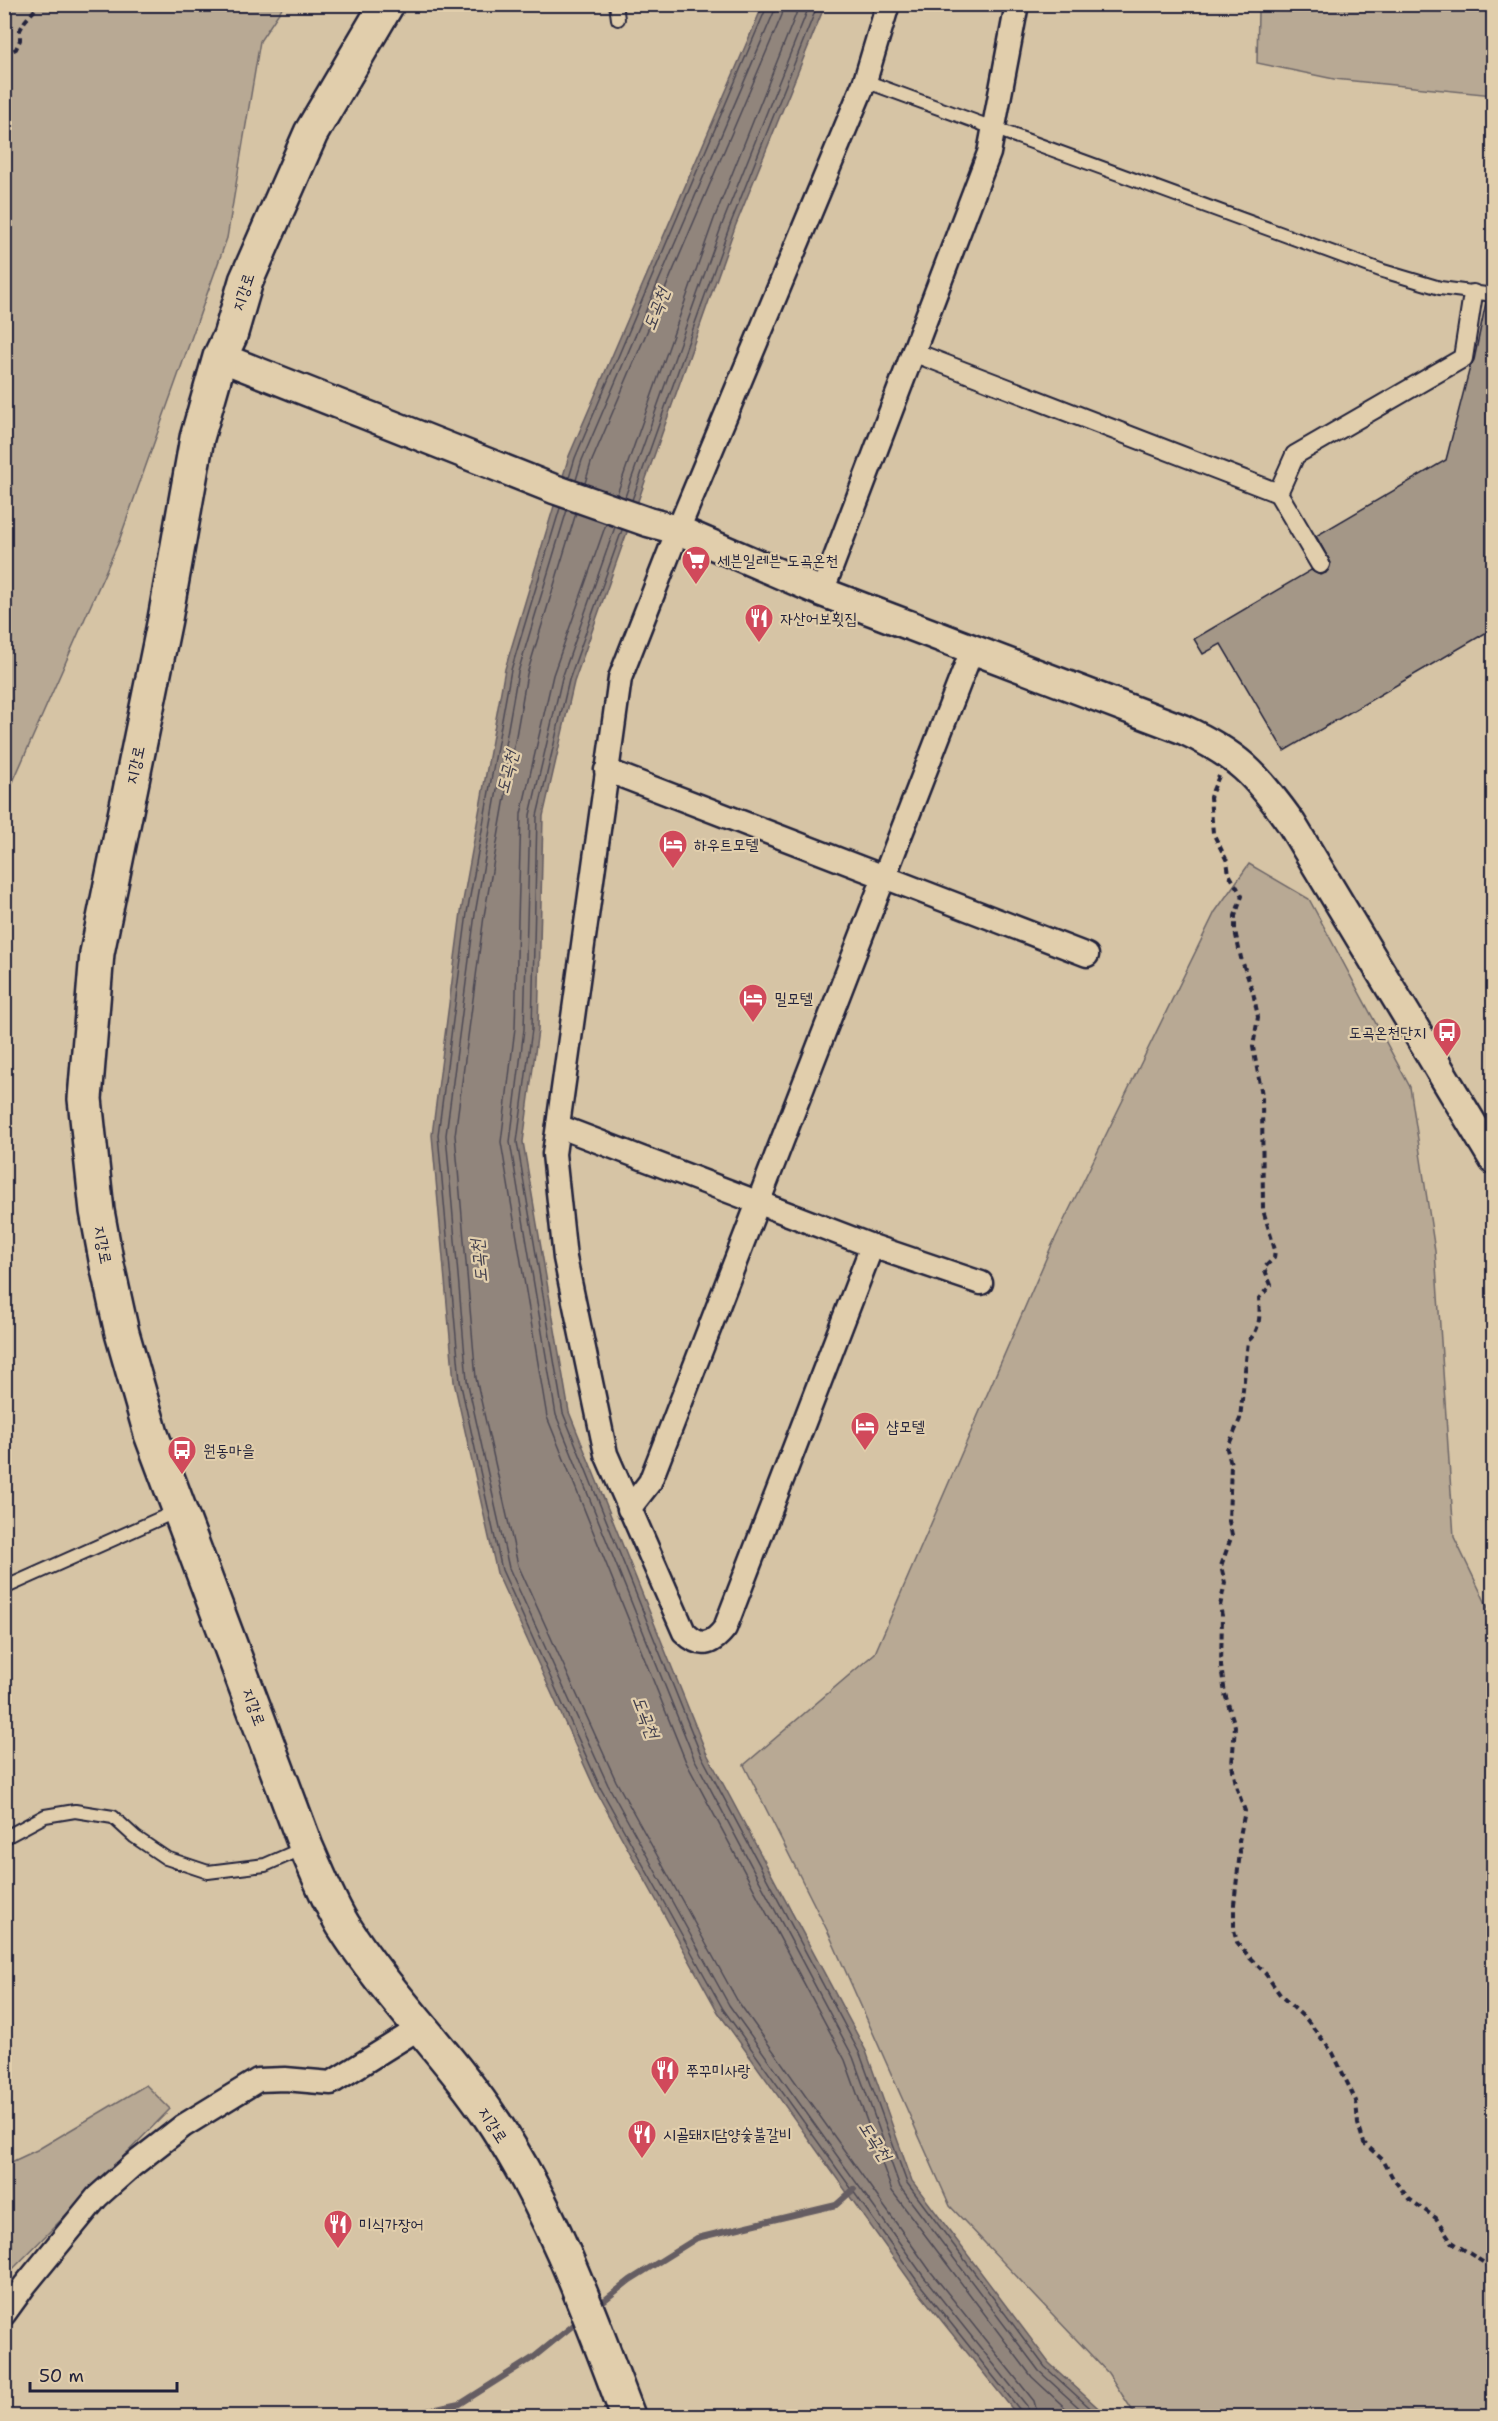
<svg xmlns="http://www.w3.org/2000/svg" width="1498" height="2421" viewBox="0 0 1498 2421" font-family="'Shantell Sans','Poor Story',sans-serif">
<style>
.green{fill:#b8a994;stroke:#6d6668;stroke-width:1.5}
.water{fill:#91857c;stroke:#655d62;stroke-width:1.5}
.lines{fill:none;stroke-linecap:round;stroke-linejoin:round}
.shore{stroke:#4e4a55;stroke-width:1.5}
.stream{stroke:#655d62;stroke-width:6}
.building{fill:#a49787;stroke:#22223b;stroke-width:1.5}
.service-casing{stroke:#22223b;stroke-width:16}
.pedestrian-casing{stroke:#22223b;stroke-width:22}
.minor-casing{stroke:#22223b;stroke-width:27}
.tertiary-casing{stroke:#22223b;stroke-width:33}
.secondary-casing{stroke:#22223b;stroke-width:38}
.path{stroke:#22223b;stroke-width:4;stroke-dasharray:6 4.5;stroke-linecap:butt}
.service{stroke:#e1ceac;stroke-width:12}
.pedestrian{stroke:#e1ceac;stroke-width:18}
.minor{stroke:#e1ceac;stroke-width:22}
.tertiary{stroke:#e1ceac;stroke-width:28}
.secondary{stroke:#e1ceac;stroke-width:33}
.labels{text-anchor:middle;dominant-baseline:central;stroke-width:4.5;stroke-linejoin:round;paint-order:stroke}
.street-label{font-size:16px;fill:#22223b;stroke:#e1ceac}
.poi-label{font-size:16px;fill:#22223b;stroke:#e1ceac;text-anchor:start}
.water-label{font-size:18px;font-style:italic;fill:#43404e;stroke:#e1ceac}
</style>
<rect width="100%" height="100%" fill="#d6c4a5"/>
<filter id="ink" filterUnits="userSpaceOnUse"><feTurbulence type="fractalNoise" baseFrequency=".0167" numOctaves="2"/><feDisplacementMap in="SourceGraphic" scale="12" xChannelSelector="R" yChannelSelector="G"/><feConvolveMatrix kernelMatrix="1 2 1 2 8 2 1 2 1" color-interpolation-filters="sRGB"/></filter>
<g filter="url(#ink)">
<g class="green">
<path d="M5,4l279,1 -24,36 -33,197 -108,303 -114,259z"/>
<path d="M1261,5h232v90l-159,-16 -77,-16 1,-52z"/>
<path d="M1249,864l60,35 101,188 25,164 19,286 39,81v798h-357l-28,-43 -158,-167 -121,-272 -85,-169 131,-112 176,-406 164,-335z"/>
<path d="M146,2085l24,24 -165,168v-112l32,-15z"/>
</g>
<path class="water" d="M763,5h62l-90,222 -161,455 -31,134 -5,214 -15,112 46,270 137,340 160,299 46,130 137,182 58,53h-89l-105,-131 -195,-273 -122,-221 -99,-218 -43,-191 -22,-247 29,-223 44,-243 64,-213z"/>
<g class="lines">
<g class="shore">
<path d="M569,478l6,-20 193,-454"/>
<path d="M576,480l6,-20 192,-448 1,-8"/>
<path d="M585,483l6,-20 191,-448 2,-11"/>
<path d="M617,494l97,-275 86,-215"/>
<path d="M625,497l98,-275 87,-218"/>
<path d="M632,500l98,-275 88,-221"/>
<path d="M560,508l-49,162 -44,243 -29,222 22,246 42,189 99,219 122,220 195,273 102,128 2,6"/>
<path d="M567,510l-49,162 -43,242 -29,221 21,245 42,188 99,217 121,220 195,272 103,129 2,10"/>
<path d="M576,513l-49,161 -43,242 -29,219 21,243 42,187 98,216 121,219 194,272 103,129 4,15"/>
<path d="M606,524l-53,151 -32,139 -6,214 -14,114 46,275 139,345 159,298 47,131 140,186 42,39"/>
<path d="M615,527l-53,151 -32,137 -6,214 -14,113 46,273 138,343 159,299 47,130 139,184 49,45"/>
<path d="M622,530l-53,150 -32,136 -5,213 -15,113 46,271 138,342 159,299 47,129 138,184 54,49"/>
</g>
<g class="stream">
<path d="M596,2307l34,-27 67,-42 139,-33 18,-16"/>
<path d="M403,2416l57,-12 74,-47 47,-38"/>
</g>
</g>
<path class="building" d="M1486,302l8,1v325l-210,123 -63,-107 -18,10 -9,-15 117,-69 9,5 6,-2 5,-10 -15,-27 130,-76 24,-93 4,-7z"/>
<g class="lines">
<g class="service-casing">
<g id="service">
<path d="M616,4l2,15"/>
<path d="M865,81l518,190 57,17 54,7"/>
<path d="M4,1588l175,-78"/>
<path d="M4,1838l41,-22 30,-5 38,6 22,20 31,21 42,14 57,-7 41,-18"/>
</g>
</g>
<g class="pedestrian-casing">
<g id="pedestrian">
<path d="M913,352l365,141 42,71"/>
<path d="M1278,493l17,-38 168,-97 10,-64"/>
</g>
</g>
<g class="minor-casing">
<g id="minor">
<path d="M822,592l167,-439 28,-149"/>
<path d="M606,770l481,185"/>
<path d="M558,1126l314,120 109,37"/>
<path d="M872,1246l-147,382c-14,18 -25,20 -41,4l-78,-178 -41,-196 -11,-104 66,-476 58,-148 187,-449 23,-77"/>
<path d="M629,1509l21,-27 322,-832"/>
<path d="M4,2314l21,-29 72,-88 36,-32 50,-39 75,-46 27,-1 46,4 90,-56"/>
</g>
</g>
<g class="tertiary-casing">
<path id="tertiary" d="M220,357l334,132 94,33 30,8 144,62 360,137c55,25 74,45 109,94l203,337"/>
</g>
<g class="secondary-casing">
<path id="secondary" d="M387,4l-76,129 -65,148 -16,55 -10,21 -23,81 -32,181 -68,334 -12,146 12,112 10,54 15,68 29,101 155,413c12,27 22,53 37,78 43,69 107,130 152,199 59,90 95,192 133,292"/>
</g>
<g class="path">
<path d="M4,55l12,-6 4,-9v-10l5,-9 15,-17"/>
<path d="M1219,776l-9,21 3,36 14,28 2,13 13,22 -7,20v15l6,27 12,34 5,25 -5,30 9,48 1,115 12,40 -1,8 -10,10 7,17 -12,13c1,16 2,32 -11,43l-8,78 -13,30 4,15 -2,57 3,14 -11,31 4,17 -5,23 2,10 -1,50 4,28 10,32 -3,39 5,24 8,22 -6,30 1,11 -6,52v26l3,12 13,16 15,15 16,23 26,24 26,33 23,48 2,23 6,19 19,17 11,20 15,19 27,19 16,24 37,24 5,8"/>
</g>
<use href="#service" class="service"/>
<use href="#pedestrian" class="pedestrian"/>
<use href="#minor" class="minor"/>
<use href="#tertiary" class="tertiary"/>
<use href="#secondary" class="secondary"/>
</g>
</g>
<defs>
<g id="supermarket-pin" transform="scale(1.5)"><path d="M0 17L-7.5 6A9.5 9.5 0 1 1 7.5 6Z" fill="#d1495b" stroke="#e1ceac"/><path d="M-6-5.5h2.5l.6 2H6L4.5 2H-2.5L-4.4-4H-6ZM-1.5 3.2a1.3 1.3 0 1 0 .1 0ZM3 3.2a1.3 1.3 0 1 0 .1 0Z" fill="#fff"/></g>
<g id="restaurant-pin" transform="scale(1.5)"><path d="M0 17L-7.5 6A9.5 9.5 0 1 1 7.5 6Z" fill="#d1495b" stroke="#e1ceac"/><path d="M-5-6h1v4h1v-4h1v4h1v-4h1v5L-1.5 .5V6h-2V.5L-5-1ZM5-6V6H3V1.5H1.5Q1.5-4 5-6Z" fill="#fff"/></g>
<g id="hotel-pin" transform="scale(1.5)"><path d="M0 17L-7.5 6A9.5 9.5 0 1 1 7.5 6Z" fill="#d1495b" stroke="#e1ceac"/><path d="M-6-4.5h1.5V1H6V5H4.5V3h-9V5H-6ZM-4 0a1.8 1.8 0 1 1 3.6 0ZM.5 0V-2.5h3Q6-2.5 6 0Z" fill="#fff"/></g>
<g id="bus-pin" transform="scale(1.5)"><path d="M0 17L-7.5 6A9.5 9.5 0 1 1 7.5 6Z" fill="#d1495b" stroke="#e1ceac"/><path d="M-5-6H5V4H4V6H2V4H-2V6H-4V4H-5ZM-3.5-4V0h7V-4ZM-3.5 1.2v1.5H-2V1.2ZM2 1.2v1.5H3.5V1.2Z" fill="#fff"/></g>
</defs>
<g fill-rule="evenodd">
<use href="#supermarket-pin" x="696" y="560"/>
<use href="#restaurant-pin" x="759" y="618"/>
<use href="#hotel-pin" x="673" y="844"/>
<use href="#hotel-pin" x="753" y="998"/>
<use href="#bus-pin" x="1447" y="1032"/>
<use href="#hotel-pin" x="865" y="1426"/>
<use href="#bus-pin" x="182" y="1450"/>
<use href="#restaurant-pin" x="665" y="2070"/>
<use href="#restaurant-pin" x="642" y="2134"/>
<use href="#restaurant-pin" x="338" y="2224"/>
</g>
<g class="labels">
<g class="street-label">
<text transform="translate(243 292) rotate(-72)">지강로</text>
<text transform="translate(135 765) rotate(-78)">지강로</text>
<text transform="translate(103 1245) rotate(79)">지강로</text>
<text transform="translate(254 1707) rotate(70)">지강로</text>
<text transform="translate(493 2125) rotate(57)">지강로</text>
</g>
<g class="poi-label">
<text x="717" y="560">세븐일레븐 도곡온천</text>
<text x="780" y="618">자산어보횟집</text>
<text x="694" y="844">하우트모텔</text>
<text x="774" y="998">밀모텔</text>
<text x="1426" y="1032" text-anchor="end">도곡온천단지</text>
<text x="886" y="1426">샵모텔</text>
<text x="203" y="1450">원동마을</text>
<text x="686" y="2070">쭈꾸미사랑</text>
<text x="663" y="2134">시골돼지담양숯불갈비</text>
<text x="359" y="2224">미식가장어</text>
</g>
<g class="water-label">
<text transform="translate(656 309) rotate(-69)">도곡천</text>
<text transform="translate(507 772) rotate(-76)">도곡천</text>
<text transform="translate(479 1261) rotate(-96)">도곡천</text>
<text transform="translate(646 1717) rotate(69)">도곡천</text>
<text transform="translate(875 2141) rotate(57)">도곡천</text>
</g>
</g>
<rect width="1498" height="2421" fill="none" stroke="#e1ceac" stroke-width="24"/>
<rect x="12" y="12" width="1474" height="2397" fill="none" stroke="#22223b" stroke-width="2" filter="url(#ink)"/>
<path d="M30 2382v9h147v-9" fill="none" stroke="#22223b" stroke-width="3"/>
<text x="39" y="2382" font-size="18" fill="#22223b" stroke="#e1ceac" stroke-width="4.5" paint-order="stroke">50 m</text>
</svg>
